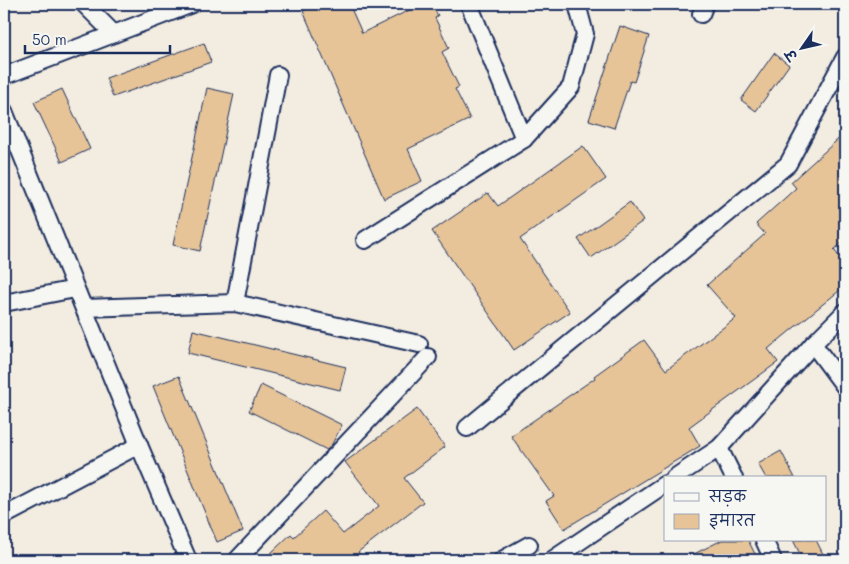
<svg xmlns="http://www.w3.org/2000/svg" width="849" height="564" viewBox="0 0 849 564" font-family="Mali,'Playpen Sans Deva',sans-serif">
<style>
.building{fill:#e6c498;stroke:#1b2f5e}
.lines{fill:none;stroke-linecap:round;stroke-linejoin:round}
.minor-casing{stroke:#1b2f5e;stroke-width:20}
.minor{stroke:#f6f6f2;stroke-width:16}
</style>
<rect width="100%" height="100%" fill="#f3ece0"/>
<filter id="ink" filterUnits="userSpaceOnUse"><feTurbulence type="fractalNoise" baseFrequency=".02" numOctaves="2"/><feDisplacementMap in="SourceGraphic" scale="10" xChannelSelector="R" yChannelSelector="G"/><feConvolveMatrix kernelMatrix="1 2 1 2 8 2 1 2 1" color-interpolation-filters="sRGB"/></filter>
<g filter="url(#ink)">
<g class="building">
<path d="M320,4h29l13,29 60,-29h10l6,12 -3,2 14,30 -7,4 17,35 -4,2 15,30 -62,30 14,32 -38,18 -81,-188z"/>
<path d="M620,26l29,10 -15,46 -4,-1 -16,47 -25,-8z"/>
<path d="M204,43l7,19 -98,35 -7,-19z"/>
<path d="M774,53l15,12 -33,46 -15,-11z"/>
<path d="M207,88l27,6 -34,157 -27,-6z"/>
<path d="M62,89l28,60 -28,13 -28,-60z"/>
<path d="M845,133v107l-11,10 11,14v22l-77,63 10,13 -89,65 11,19 -136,83 -18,-28 8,-5 -43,-60 84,-58 -1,-2 50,-36 22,30 70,-52 -29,-33 58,-51 -9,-10 40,-36 -5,-6z"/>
<path d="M583,146l23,33 -86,60 50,73 -56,38 -82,-119 56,-38 10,13z"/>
<path d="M630,202l13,19 -52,37 -13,-19z"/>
<path d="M193,330l153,37 -6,23 -152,-37z"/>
<path d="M179,376l64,155 -26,11 -64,-156z"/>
<path d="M261,385l81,40 -10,19 -5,6 -78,-39z"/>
<path d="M417,409l28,38 -41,31 19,24 -65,50 8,8h-88l-7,-7 20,-19 3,3 29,-26 20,23 36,-28 -34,-44z"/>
<path d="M781,451l14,27h-29l-8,-14z"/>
<path d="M722,540h26l10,20h-76z"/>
<path d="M793,540h23l10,20h-23z"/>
</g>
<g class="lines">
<g class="minor-casing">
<g id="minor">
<path d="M84,4l30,30"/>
<path d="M469,4l55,135"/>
<path d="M701,14l4,-10"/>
<path d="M4,76l188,-72"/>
<path d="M4,111l135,334 49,115"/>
<path d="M365,240l159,-101 47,-52 14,-53 -8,-30"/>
<path d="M4,303l71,-14"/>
<path d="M235,303l43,-228"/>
<path d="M84,308l151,-5 184,41"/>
<path d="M813,344l32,43"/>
<path d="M467,428l321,-264 57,-107"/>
<path d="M719,448l15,30"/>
<path d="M674,478l45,-30 94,-104 32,-32"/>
<path d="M4,516l135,-71"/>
<path d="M764,540l9,20"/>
<path d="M237,560l191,-203"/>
<path d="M502,560l27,-15"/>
<path d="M552,560l113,-76"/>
</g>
</g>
<use href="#minor" class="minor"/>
</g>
</g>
<rect width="849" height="564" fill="none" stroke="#f6f6f2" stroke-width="20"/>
<rect x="10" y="10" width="829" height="544" fill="none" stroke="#1b2f5e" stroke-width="2" filter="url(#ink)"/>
<rect x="664" y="476" width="162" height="65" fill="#f6f6f2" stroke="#9ea6b7"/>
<rect x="674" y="493" width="25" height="8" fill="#f6f6f2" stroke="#9ea6b7"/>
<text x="709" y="502" font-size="15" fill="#1b2f5e">सड़क</text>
<rect x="674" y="514" width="25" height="15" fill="#e6c498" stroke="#9ea6b7"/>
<text x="709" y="526" font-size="15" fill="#1b2f5e">इमारत</text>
<g transform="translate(802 48) rotate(236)" stroke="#f6f6f2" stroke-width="4" paint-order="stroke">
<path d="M0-4L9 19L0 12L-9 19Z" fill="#1b2f5e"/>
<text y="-8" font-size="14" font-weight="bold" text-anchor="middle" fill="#1b2f5e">उ</text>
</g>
<path d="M25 45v8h145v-8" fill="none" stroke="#1b2f5e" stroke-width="2.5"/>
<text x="32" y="45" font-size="15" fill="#1b2f5e" stroke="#f6f6f2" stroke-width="4" paint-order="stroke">50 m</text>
</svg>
